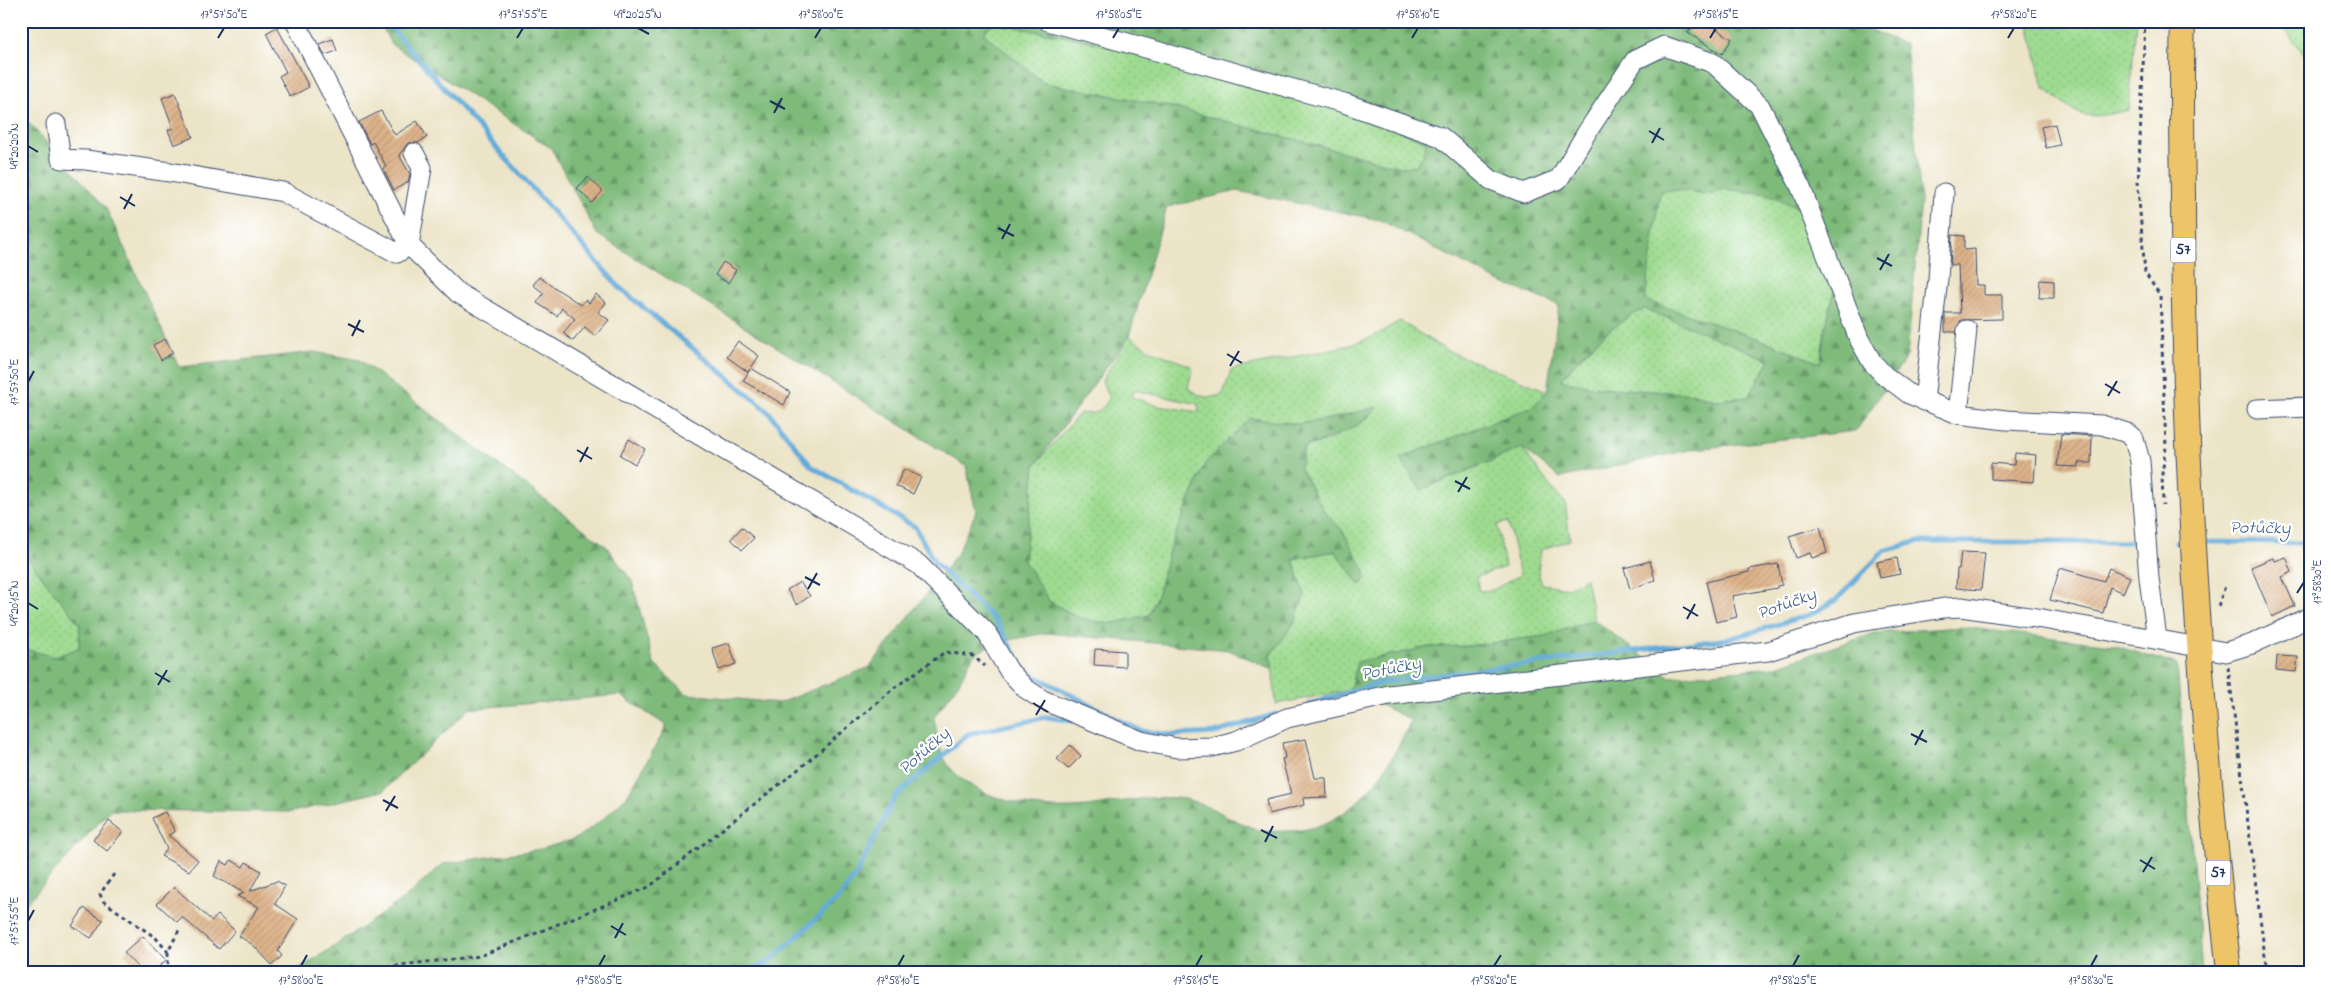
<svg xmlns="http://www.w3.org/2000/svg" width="2331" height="993" viewBox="0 0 2331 993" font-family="'Indie Flower',sans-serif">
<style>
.grass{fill:url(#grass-dots);stroke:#5c8577;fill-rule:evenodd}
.forest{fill:url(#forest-firs);stroke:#4c756c;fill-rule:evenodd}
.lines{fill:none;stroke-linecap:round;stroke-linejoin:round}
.stream{stroke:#62aad9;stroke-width:5}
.building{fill:url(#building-hatch)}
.minor-casing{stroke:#3a4a6e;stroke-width:21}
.major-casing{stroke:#3a4a6e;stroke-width:26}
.path{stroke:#3a4a6e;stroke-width:3;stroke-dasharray:4 4;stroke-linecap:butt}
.minor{stroke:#fff;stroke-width:19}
.major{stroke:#eec469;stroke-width:24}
.ticks{fill:none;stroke:#1b2f5e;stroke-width:2}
.labels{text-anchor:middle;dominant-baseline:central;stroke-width:4.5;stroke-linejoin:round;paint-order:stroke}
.shield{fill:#fff;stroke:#5f6d8e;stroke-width:1}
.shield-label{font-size:15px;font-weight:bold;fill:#1b2f5e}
.water-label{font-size:18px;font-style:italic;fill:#345a89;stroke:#fff}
.neatline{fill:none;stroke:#1b2f5e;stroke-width:2}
.ticks-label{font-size:12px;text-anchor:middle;fill:#1b2f5e}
</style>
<defs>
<pattern id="grass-dots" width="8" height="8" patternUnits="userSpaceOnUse" patternTransform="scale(1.25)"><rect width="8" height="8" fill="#9edb90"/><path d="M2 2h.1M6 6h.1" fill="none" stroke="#88bc7f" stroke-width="1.8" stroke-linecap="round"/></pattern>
<pattern id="forest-firs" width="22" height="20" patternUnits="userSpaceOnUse" patternTransform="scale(1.25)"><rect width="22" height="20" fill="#7ebb7a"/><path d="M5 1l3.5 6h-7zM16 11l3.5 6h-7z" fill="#669867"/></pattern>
<pattern id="building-hatch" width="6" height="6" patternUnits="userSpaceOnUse" patternTransform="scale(1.25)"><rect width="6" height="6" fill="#ddb288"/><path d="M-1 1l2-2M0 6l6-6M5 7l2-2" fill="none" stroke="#bd9978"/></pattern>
</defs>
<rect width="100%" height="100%" fill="#fff"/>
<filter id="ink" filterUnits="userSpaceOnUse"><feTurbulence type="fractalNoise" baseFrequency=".02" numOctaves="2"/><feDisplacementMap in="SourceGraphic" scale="10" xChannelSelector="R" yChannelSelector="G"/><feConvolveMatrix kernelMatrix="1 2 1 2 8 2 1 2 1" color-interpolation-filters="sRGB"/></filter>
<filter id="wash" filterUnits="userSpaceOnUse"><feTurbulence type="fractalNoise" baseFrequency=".0096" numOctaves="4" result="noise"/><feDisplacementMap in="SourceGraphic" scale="20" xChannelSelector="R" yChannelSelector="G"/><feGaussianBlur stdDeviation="1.12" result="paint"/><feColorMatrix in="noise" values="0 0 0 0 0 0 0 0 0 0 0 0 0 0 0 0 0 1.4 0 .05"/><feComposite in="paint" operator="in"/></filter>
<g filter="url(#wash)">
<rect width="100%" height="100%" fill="#ece4c7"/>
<g class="grass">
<path d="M2028,21h108l-7,89c-49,11 -47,8 -85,-22z"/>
<path d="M2278,21h32v49l-6,-16z"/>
<path d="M997,23l92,18 169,49 103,25 66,27 -4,14 -8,11h-15l-233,-61 -123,-23 -61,-49 3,-5z"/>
<path d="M1722,189l46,5 34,16 33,79 -9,37 -6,37 -61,-24 -115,-39 16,-109 21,-1 31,5z"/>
<path d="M1645,308l125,52 -22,37 -33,3 -21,-6 -98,-7 -35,-7c23,-27 50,-57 84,-72z"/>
<path d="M1400,321l46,29 101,41 -13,15 -134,52 21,32 101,-42 31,42 12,12 5,38 -29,10 -3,22 4,12 26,4 18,-10 8,42 -49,16 -77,10 -39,1 -72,15 -7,28 -74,14 -5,-50 22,-29 12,-30 -12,-36 42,-8 24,34 7,-7 -24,-48 -18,-19 -24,-43 4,-21 28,-8 45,-32 -47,12 -33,5 -47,-6 -44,44 -36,85 -11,43 -10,25 -39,9 -31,-6 -30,-17 -25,-40 11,-96 45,-52c15,2 21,-1 29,-14l-7,-18 27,-45 19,13 45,18 -5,21c13,9 20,12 35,6l8,-24 119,-25 24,-9zM1134,390l64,14 1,8 -40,-6 -27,-9zM1508,522l12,53 -27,15 -14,1 -3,-14 29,-10 -8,-42z"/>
<path d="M21,550l59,75 -1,23 -25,9 -33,-9z"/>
</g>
<path class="forest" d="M379,21h1472l55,24 15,156 -14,155 -51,75 -162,18 -134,29 -38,-30 -101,42 -21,-32 134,-52 13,-15 12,-86 -59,-23 -120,-62 -143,-29 -70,16 -38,129 -94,129 -11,96 25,40 30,17 31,6 39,-9 10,-25 11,-43 36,-85 44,-44 47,6 33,-5 47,-12c-12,20 -51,33 -73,40l-4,21 24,43 18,19 23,41 1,7 -6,7 -25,-34 -42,8 12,36 -12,30 -22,29 1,15 -43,-19 -182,-17 -54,10 -20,13 -15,28 -24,33c2,12 4,25 8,37 7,17 22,28 37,36 37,18 81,22 122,15 25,-4 49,-9 75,-7 29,2 53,22 80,31 8,3 18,2 27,2 66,2 104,-57 128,-111l-61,-30 7,-28 72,-15 39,-1 77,-10 49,-16 76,57 103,-10 102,-34 86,-6 152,18 64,20 25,307h-1909l42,-26 70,-48 38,-34 98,-15 34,-10 27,-19 25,-24 40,-70 -47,-31 -151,14 -86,82 -91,21 -182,-2 -89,99v-261l33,9 25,-9 1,-23 -59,-75v-436l85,94 73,159 135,-15 46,8 246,186 26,35 22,83 33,30 92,9 91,-36 87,-113 19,-42 -10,-46 -369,-232 -46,-86 -160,-104zM997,24l92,17 169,49 103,25 65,27 -3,14 -8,10 -15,1 -233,-61 -123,-23 -60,-49 2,-5zM1722,189l46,5 34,16 33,79 -9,37 -6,37 -61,-24 -114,-39 15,-109 21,-1 31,5zM1645,309l125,51 -22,37 -33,3 -21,-6 -98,-7 -35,-7c19,-27 54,-59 84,-71z"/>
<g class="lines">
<g class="stream">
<path d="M385,21l235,267 147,122 44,56 104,61 20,36 60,57 30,51 114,59"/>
<path d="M2176,542h2"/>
<path d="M2209,542l101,1"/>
<path d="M1310,704l74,-22 345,-43 80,-24 26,-14 49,-50 32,-9h216"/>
<path d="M1135,730l37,5 43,-2 61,-19"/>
<path d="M743,972l26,-10 70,-64 17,-23 39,-78 73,-63 79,-17 25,4"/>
</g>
</g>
<g id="blocks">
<g class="building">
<path d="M1696,21h9l27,18 -10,15 -34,-21z"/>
<path d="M277,27l32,60 -19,10 -11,-21 7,-4 -20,-39z"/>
<path d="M333,39l4,12 -12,4 -6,-11z"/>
<path d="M175,93l18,44 -19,8 -6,-15 5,-2 -11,-30z"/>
<path d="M381,111l14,24 22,-14 10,16 -9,6h-10l-9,12 11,19 -2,8 -14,8 -11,-22 3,-2 -13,-24 -3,2 -11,-22z"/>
<path d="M2055,124l5,21 -14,3 -5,-21z"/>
<path d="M588,177l15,14 -11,12 -15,-15z"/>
<path d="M1952,235l12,1v14l11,-1 1,36h8v10h18v24l-41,1 -5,12h-11v-19h15l-2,-48h-8z"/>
<path d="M723,262l13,8 -8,13 -13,-8z"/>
<path d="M539,277l42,28 4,-5 4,3 7,-9 10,9 -8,9 11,8 -14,16 -10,-9 -12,14 -10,-8 12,-14 -13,-11 -5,8 -20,-13 7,-10 -11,-8z"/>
<path d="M2040,280l14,1v17h-15z"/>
<path d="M165,339l8,14 -12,7 -8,-15z"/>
<path d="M738,341l21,15 -8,12 39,24 -6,13 -41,-24 7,-12 -2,3 -21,-15z"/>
<path d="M2061,434l31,2 -1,27h-13v4l-21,-1z"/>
<path d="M629,439l16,10 -10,15 -15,-9z"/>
<path d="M2015,453l21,2 -2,27 -43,-3v-16l23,2z"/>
<path d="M904,469l17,8 -8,17 -17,-8z"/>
<path d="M742,527l12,11 -12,12 -11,-11z"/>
<path d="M1820,527l7,26 -15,5 -2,-5 -14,5 -7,-22z"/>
<path d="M1961,552l24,1 -4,37 -25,-2 1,-19h2z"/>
<path d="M2286,557l6,15 -10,5 13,29 -23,11 -21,-50 22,-9 2,3z"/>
<path d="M1897,558l3,16 -20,4 -3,-16z"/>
<path d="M1650,561l5,19 -25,9 -6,-21z"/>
<path d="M1778,564l4,21 -5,1v2l-45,8 5,21 -21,5 -10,-40 43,-10v-3z"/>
<path d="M2060,568l44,13 5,-13 21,9 -7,16 -13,-6 -7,26 -53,-13z"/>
<path d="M800,582l10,14 -13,9 -10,-15z"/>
<path d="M729,643l7,21 -17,6 -7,-22z"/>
<path d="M1095,649l30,2v16l-31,-2z"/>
<path d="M2277,656l21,1 -2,15 -20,-2z"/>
<path d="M1306,739l9,39h11l1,19 -24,1 1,7 -35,9 -3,-14 25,-6 -9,-35 3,-1 -3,-15z"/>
<path d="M1070,745l11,11 -13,13 -11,-10z"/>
<path d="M165,812l10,20 -7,3 30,25 -9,11 -28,-15 6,-7 -15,-31z"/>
<path d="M109,821l14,11 -16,19 -14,-11z"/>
<path d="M231,860l12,7 3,-5 15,9 -11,20 27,-10 8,5 -10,18 23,15 -20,32 4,5 -10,9 -19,-20 -14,-9 20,-29 -22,-11 7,-3 -30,-17 7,-15 7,4z"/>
<path d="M174,887l38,34 6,-6 17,16 -16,18 -37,-32 -5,5 -20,-18z"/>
<path d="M84,908l19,12 -12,18 -19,-12z"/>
<path d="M143,936l23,24 -12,12h-12l-18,-19z"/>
</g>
</g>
</g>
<g filter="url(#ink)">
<use href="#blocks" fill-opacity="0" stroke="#3a4a6e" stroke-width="1"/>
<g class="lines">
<g class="minor-casing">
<g id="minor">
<path d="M295,21l114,224 49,48 460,271 68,68 23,39 17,18 17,11 98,41 36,7 35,-1 24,-6 51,-23 102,-23 379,-44 86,-28 90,-15 17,-1 82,12 183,33 26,-8 58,-27"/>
<path d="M1048,21l296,82 97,34 50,43 33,13 35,-14 28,-47 48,-72 29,-14 49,17 47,43 41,82 58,151 13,23 12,13 25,19 49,20 48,6 96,5 25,8 7,6 6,22 9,117 8,61"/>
<path d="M56,124l5,35 25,1 84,12 113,20 114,61 12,-8 13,-77 -8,-15"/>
<path d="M1924,401l14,-122 6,-86"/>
<path d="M2257,409l53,-2"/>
<path d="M1958,414l9,-84"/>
</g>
</g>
<g class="major-casing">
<path id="major" d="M2183,21c-2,58 -1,115 0,173 0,259 17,520 46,778"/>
</g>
<g class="path">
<path d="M2145,21l-7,166 7,86 15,22 6,152 -4,27 1,31"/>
<path d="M2218,606l7,-20"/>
<path d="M2228,667l39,305"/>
<path d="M114,874l-14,20 3,7 53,37 12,14"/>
<path d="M168,972v-20l12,-24"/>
<path d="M339,972l141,-16 169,-69 151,-119 94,-80 51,-36 28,4 12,10"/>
</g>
<use href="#minor" class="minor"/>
<use href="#major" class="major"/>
</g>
</g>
<path class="ticks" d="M638,28l11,6M218,38l6,-10M517,38l6,-10M815,38l6,-10M1113,38l6,-10M1412,38l6,-10M1710,38l6,-10M2008,38l6,-10M770,101l15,8M774,113l8,-15M1649,131l15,9M1652,143l8,-15M28,146l10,6M120,197l15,9M124,209l8,-15M998,228l16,8M1002,239l8,-15M1877,258l15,8M1880,270l9,-16M348,324l16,8M352,336l8,-16M1227,354l15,9M1230,366l9,-15M28,382l6,-11M2105,384l15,9M2108,396l9,-15M577,450l15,9M580,462l8,-15M1455,481l15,8M1458,492l9,-15M805,577l15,8M808,589l9,-16M2297,593l7,-11M28,603l10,6M1683,607l15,9M1687,619l8,-15M155,673l15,9M158,685l9,-15M1033,703l15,9M1036,715l9,-15M1911,734l16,8M1915,745l8,-15M383,800l15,8M386,811l9,-15M1261,830l16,8M1265,842l8,-16M2140,860l15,9M2143,872l9,-15M28,921l6,-11M611,926l15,9M615,938l8,-15M301,966l6,-11M599,966l6,-11M898,966l6,-11M1196,966l6,-11M1494,966l7,-11M1793,966l6,-11M2091,966l6,-11"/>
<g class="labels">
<g class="shield">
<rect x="2170.5" y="237.5" width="25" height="25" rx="4"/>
<rect x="2205.5" y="860.5" width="25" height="25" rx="4"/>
</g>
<g class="shield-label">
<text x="2183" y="250">57</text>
<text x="2218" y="873">57</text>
</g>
<g class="water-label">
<text transform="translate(2260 529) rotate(1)">Potůčky</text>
<text transform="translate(1787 605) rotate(-20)">Potůčky</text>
<text transform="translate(1391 670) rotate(-11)">Potůčky</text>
<text transform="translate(925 752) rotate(-41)">Potůčky</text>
</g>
</g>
<rect width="2331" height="993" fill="none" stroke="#fff" stroke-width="55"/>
<rect x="28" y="28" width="2276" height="938" class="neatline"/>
<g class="ticks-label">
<text x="224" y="18">17°57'50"E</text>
<text x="523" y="18">17°57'55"E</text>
<text x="638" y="18">49°20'25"N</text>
<text x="821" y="18">17°58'00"E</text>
<text x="1119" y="18">17°58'05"E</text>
<text x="1418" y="18">17°58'10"E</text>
<text x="1716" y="18">17°58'15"E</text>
<text x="2014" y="18">17°58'20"E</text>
<text transform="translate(14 146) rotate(-90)" y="4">49°20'20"N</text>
<text transform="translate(14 382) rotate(-90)" y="4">17°57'50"E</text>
<text transform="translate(2317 582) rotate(-90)" y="4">17°58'30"E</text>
<text transform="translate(14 603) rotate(-90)" y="4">49°20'15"N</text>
<text transform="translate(14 921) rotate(-90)" y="4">17°57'55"E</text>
<text x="301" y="984">17°58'00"E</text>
<text x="599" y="984">17°58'05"E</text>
<text x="898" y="984">17°58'10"E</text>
<text x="1196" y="984">17°58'15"E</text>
<text x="1494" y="984">17°58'20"E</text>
<text x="1793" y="984">17°58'25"E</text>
<text x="2091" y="984">17°58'30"E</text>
</g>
</svg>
